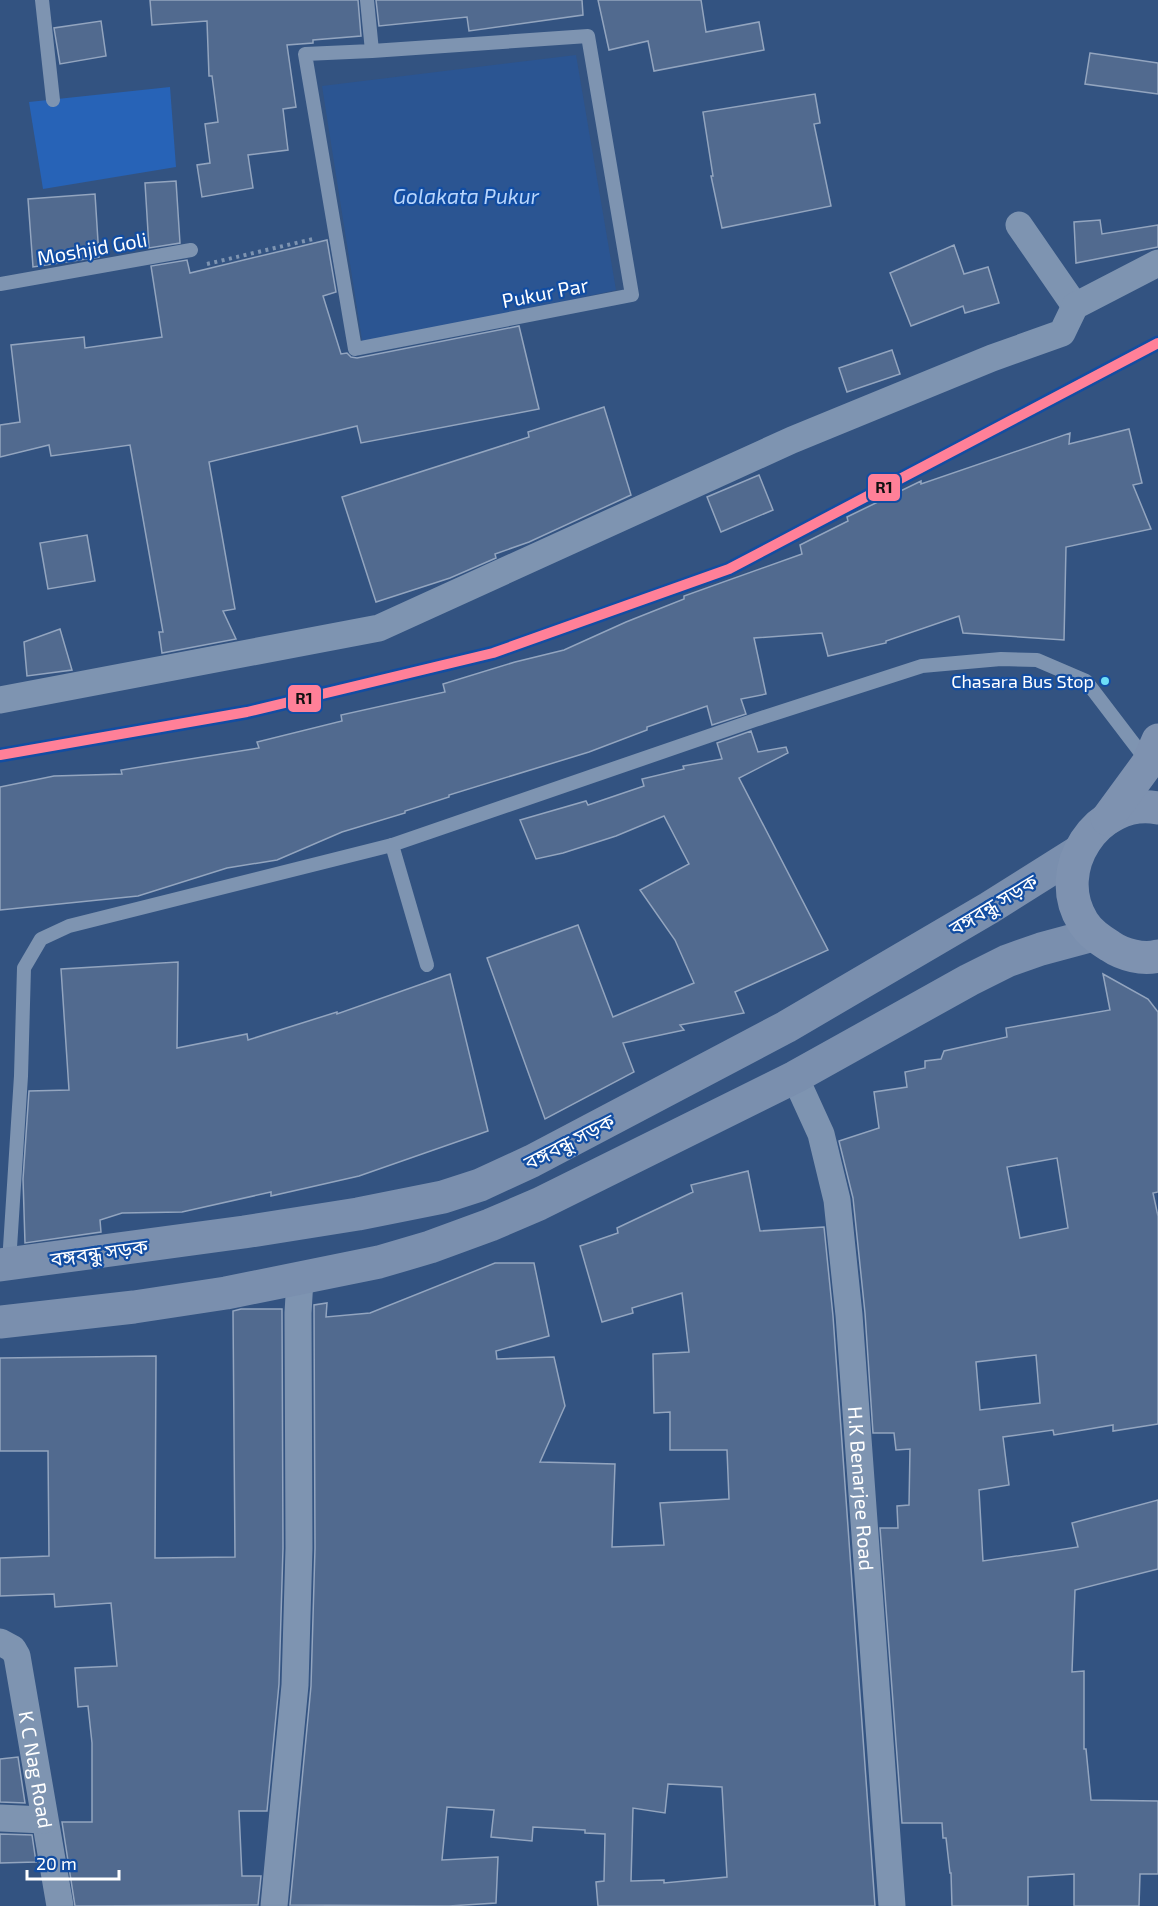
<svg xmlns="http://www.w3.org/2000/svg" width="1158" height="1906" viewBox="0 0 1158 1906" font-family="'Exo 2','Noto Sans Bengali',sans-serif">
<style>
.green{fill:#2763b7}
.water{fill:#2b5592}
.building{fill:#516a8f;stroke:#93a5bf;stroke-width:1.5;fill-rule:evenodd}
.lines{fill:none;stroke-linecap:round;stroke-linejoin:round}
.path{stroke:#7e94b1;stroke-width:4;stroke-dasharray:3 4.5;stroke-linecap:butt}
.service{stroke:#7e94b1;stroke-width:14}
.minor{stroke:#7e94b1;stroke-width:27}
.secondary{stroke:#7a8fae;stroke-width:33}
.trunk{stroke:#7e92b0;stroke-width:33}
.rail-1-casing{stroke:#124da2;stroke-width:15}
.rail-1{stroke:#ff8098;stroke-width:10}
.bus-dot{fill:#6ddff8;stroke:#124da2;stroke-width:2}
.labels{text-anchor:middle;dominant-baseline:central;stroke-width:4.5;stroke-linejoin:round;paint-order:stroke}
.bus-label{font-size:18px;fill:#fff;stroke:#124da2;text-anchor:end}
.street-label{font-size:20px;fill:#fff;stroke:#124da2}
.water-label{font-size:21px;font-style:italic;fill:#b8d5fb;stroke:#124da2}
.line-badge{stroke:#124da2;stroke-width:2}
.pale-badge-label{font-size:16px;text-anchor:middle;font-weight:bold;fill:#111}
</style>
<rect width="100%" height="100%" fill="#335381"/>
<path class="green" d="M170,87l6,80 -133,22 -14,-87z"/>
<path class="water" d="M576,55l40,235 -253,56 -41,-260z"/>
<g class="building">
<path d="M150,0h208l3,36 -48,4v3l-26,2 9,62 -13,2 5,41 -40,5 5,33 -51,9 -5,-32 13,-2 -5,-39 13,-2 -6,-46h-3l-2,-55 -55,4z"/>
<path d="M376,0h206l1,15 -114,16 -2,-14 -88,9z"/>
<path d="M598,0h103l5,32 53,-10 5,28 -110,21 -6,-30 -39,9z"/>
<path d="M101,21l5,35 -46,8 -6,-36z"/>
<path d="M1090,53l68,10v31l-73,-10z"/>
<path d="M815,94l5,29 -6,1 17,82 -109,22 -11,-52h2l-10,-64z"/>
<path d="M176,181l4,62 -31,5 -4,-65z"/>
<path d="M95,194l4,63 -66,10 -5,-68z"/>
<path d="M1100,220l2,14 56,-9v22l-82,16 -2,-41z"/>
<path d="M327,240l9,52 -13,4 18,58 6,-1 4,4 6,1 162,-32 20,83 -178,34 -4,-17 -148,36 26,147 -12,2 13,28 -74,14 -3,-21h4l-33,-187 -79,11 -2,-11 -49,12v-32l20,-3 -9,-77 73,-8 1,11 77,-11 -11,-71 36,-6 3,13z"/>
<path d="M954,245l10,29 24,-7 11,36 -34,10 -2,-7 -52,20 -21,-53z"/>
<path d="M892,350l8,24 -53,18 -8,-24z"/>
<path d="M604,407l27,88 -102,47 -34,12 1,4 -46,20 -74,24 -34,-105 187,-60 -1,-5z"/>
<path d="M1129,429l13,54 -9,2 18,44 -85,18 -2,93 -101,-7 -4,-17 -73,25v2l-58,13 -6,-23 -68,5 12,56 -25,5 5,15 -34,11 -5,-19 -60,21v3l-58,22 -140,43v2l-44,14v2l-63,19 -65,28 -50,8 -89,28 -138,14v-123l54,-11 68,-2 -1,-4 138,-22 -2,-6 85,-21 -1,-6 104,-23 -2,-8 72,-22 49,-12 62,-28 58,-23v-3l118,-42 -2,-9 48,-24 -1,-4 74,-36v3l149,-51 -1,11z"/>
<path d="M759,475l14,35 -52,22 -14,-35z"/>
<path d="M87,535l8,46 -47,8 -8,-46z"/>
<path d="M60,629l12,41 -45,6 -3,-34z"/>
<path d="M751,731l7,21 28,-5 2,6 -49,25 89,172 -93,42 9,21 -64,12 4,5 -61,13 11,29 -89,47 -58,-161 91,-33 35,92 81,-34 -19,-43 -35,-50 49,-26 -25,-48 -48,20 -53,17 -27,6 -16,-39 66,-19 2,4 56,-19 -2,-7 42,-10 -1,-3 39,-7 -5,-16z"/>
<path d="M178,962l-1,86 70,-14 1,6 89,-28v2l113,-40 38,157 -129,45 -88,20v-4l-89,20 -60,1 -22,7 1,12 -76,11 -2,-64 6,-88 40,-1 -8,-121z"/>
<path d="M1103,974l45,25 10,13v180l-5,1 5,23v208l-45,7v-6l-59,10 -1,-5 -50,7 6,48 -30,5 4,71 95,-14 -6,-24 86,-23v69l-83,21 -3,82 12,-1v78h2l5,51 67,1v73h-18l-1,32h-65v-32l-46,3v29h-76l-1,-33h-1l-4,-35h-3l-1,-15h-40l-22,-295h18l-1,-22 12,-1 1,-56 -14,1 -2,-17h-21l-8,-120 -12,-115 -14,-57 40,-13 -5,-36 33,-5 -2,-15 20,-4v-7l16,-2 3,-8 63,-14 -1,-9 104,-18zM1057,1158l11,70 -48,10 -13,-71zM1036,1355l4,48 -60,7 -4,-48z"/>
<path d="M748,1171l12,60 64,-4 9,89 42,590h-277l-2,-24 8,-1 1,-47 -20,-1v-3l-52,-3 -1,14 -41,-4 3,-27 -47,-3 -5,53 56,-3 -2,46 -47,3 -159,-1 21,-219 4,-138 -1,-243 13,-2 -1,14 44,-4 125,-50h39l15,73 -53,15 1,8 57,-2 11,49 -25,56 75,2 -3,83 52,-2 -4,-42 69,-4 -2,-49h-57v-38l-16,1 -1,-59 36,-2 -7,-59 -50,15 1,5 -31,9 -22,-76 38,-13 -1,-5 76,-36 -2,-7zM668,1784l54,3 5,90 -63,6v-3l-33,1 2,-73 32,5z"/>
<path d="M241,1309h41l1,239 -4,136 -12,127h-28l3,65h19l-3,29 -183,1 -13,-84h30v-79l-4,-37 -10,1 -3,-39 42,-2 -6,-63 -56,4 -1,-13 -54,2v-38l49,-2 -1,-105h-48v-93l156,-2 -1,202 80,-1 -2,-246z"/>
<path d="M18,1757l7,46 -25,-1v-43z"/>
<path d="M0,1834l32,1 4,27 -36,1z"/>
</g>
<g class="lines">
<path class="path" d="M207,264l106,-25"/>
<g class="service">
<path d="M42,0l11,100"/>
<path d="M367,0l5,51 -67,3 50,295 277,-54 -44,-259 -216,15"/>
<path d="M0,284l191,-34"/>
<path d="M392,845l35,120"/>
<path d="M9,1263l12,-187 3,-108 17,-29 28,-13 323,-81 363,-125 167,-54 79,-7 36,1 49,21 61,80"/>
</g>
<g class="minor">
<path d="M1019,225l56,81"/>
<path d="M0,700l379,-72 413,-188 200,-82 70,-25 13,-27 83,-43"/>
<path id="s1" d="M795,1077l26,57 16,66 12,115 43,591"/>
<path id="s2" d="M0,1642l13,7 4,7 43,250"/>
<path d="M0,1818l44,2"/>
<path d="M274,1906l21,-221 4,-137 -1,-235 2,-34"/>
</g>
<g class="secondary">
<path d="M0,1265l244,-33 114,-18 85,-17 37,-12 52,-24 254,-134 203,-119 89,-56"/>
<path d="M0,1322l134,-15 92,-14 153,-31 51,-15 60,-22 49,-21 256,-127 174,-97 38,-19 34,-12 52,-14"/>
</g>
<g class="trunk">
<path d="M1158,808c-61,-11 -108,62 -75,114 7,11 16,17 27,24 13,9 33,14 48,10"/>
<path d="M1107,819l41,-56 10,-23"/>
</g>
<g class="rail-1-casing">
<path id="rail-1" d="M0,755l247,-43 246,-59 236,-84 429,-226"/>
</g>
<use href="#rail-1" class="rail-1"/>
</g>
<circle class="bus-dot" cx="1105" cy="681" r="5"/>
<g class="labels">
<g class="bus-label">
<text x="1094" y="681">Chasara Bus Stop</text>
</g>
<g class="street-label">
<text transform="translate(92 248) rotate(-10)">Moshjid Goli</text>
<text transform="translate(545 292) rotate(-11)">Pukur Par</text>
<text transform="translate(993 904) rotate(-31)">বঙ্গবন্ধু সড়ক</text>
<text transform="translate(569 1141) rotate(-27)">বঙ্গবন্ধু সড়ক</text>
<text transform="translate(99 1252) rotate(-8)">বঙ্গবন্ধু সড়ক</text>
<text stroke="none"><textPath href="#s1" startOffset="420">H.K Benarjee Road</textPath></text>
<text stroke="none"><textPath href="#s2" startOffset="138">K C Nag Road</textPath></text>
</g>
<g class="water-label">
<text x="466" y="195">Golakata Pukur</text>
</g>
</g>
<g class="line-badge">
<rect x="867" y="473" width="34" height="29" rx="6" fill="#ff8098"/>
<rect x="287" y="684" width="35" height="29" rx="6" fill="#ff8098"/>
</g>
<g class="pale-badge-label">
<text x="884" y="493">R1</text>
<text x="304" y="704">R1</text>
</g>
<path d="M27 1870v9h92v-9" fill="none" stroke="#ffffff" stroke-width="3"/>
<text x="36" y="1870" font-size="18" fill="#ffffff" stroke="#124da2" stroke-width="4.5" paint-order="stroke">20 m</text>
</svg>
